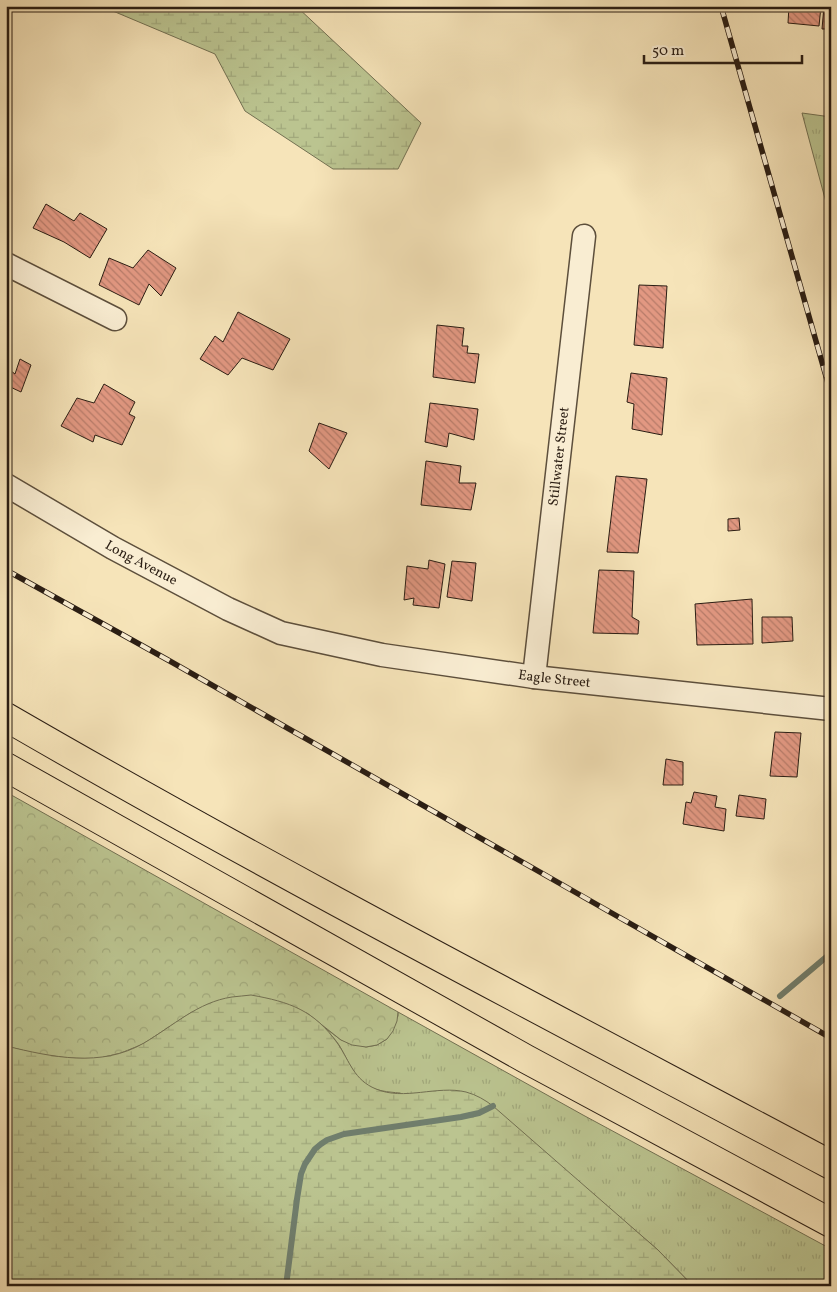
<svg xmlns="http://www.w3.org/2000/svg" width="837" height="1292" viewBox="0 0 837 1292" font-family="Vollkorn,serif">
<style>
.grass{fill:url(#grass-tufts);stroke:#727052}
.forest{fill:url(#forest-crowns);stroke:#727052}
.wetland{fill:url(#wetland-marsh);stroke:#727052}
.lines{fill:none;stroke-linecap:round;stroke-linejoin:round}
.stream{stroke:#707e6d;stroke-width:6}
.building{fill:url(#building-back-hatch);stroke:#2a1d13}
.minor-casing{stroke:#5d4f3c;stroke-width:25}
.major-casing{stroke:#2a1d13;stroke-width:30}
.minor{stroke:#f9edd2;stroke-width:22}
.major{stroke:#f6e4b9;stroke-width:28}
.rail-casing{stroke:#2a1d13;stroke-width:5.5}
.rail{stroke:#f9edd2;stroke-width:4;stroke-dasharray:11;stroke-linecap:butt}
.labels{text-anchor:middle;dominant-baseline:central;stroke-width:4;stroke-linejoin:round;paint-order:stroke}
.street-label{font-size:14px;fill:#2a1d13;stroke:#f9edd2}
</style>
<defs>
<pattern id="grass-tufts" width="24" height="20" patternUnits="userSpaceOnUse" patternTransform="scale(1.25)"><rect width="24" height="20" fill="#bbc490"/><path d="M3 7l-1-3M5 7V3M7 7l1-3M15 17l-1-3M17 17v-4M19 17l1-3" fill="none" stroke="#a1a87b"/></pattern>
<pattern id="forest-crowns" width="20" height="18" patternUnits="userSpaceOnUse" patternTransform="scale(1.25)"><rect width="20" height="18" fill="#bbc490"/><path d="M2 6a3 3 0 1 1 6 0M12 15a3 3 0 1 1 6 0" fill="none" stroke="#a1a87b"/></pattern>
<pattern id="wetland-marsh" width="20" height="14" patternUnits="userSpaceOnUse" patternTransform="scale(1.25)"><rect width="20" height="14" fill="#bbc490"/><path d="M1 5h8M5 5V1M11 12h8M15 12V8" fill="none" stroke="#a1a87b"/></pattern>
<pattern id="building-back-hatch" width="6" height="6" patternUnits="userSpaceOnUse" patternTransform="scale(1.25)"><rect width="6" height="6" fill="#e29882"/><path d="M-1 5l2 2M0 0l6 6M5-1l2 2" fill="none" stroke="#b77b69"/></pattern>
</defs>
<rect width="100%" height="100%" fill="#f6e4b9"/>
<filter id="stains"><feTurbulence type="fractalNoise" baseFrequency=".004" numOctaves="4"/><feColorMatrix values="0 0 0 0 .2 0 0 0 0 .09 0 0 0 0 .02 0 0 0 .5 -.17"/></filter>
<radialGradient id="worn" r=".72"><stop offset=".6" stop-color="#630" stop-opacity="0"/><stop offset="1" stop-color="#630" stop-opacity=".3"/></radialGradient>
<g class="grass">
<path d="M802,113l29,4v104z"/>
<path d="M398,1012l185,103 248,134v37h-138l-35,-36 -54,-46 -204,-111c-12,-1 -24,-2 -34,-8 -13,-9 -19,-27 -27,-40 -4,-6 -10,-12 -15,-18l17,13 25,7 11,-2 10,-6 11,-23z"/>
</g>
<path class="forest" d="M6,792l392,220 -1,9 -4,10 -6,8 -10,6 -11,2 -14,-2 -11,-5 -34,-27 -115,-1 -49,32 -22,9 -25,6 -28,-1 -31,-4 -31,-8z"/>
<g class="wetland">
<path d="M101,6h195l125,117 -23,46h-65l-88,-58 -30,-57z"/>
<path d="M251,995c39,7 63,15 87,49 12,18 16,36 38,45 28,12 61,-4 90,3 11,3 19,8 27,14l165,144 35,36h-687v-240c46,11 95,22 138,-3 29,-17 54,-41 88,-46 6,-1 13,-1 19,-2z"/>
</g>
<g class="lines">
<g class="stream">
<path d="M780,996l51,-43"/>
<path d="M286,1286l11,-87 4,-25 4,-10 10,-15 6,-5 6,-4 17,-6 117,-17 18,-4 14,-7"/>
</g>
</g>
<g class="building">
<path d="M789,6h32l-2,20 -31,-3z"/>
<path d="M824,6h7v23h-9z"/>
<path d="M46,204l28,17 6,-8 27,16 -17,29 -26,-16 -31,-14z"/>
<path d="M148,250l28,18 -15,28 -12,-12 -10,21 -40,-20 10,-27 24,10z"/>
<path d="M639,285l28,1 -4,62 -29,-3z"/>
<path d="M238,312l52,27 -17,31 -31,-12 -14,17 -28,-16 15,-23 8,6z"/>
<path d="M437,325l27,3 -2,18h6l-1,7 12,1 -4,29 -42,-6z"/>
<path d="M6,354l5,3 -5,9z"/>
<path d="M20,359l11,6 -10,27 -15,-7v-18l9,7z"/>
<path d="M631,373l36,5 -5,57 -30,-6 2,-25 -7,-2z"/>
<path d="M104,384l31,18 -6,12 6,3 -13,28 -27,-10 -2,7 -32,-16 16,-28 17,5z"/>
<path d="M430,403l48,6 -4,31 -25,-7 -2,14 -22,-5z"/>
<path d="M319,423l28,10 -18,36 -20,-18z"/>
<path d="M426,461l35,5 -2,17h17l-5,27 -50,-5z"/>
<path d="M616,476l31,3 -9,74 -31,-1z"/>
<path d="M739,518l1,12 -12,1v-12z"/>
<path d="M429,560l16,4 -6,44 -26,-3 1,-7 -10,2 3,-34 21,3z"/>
<path d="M452,561l24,2 -4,38 -25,-4z"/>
<path d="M599,570l35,1 -2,46 7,4 -1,13 -45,-1z"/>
<path d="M752,599l1,45 -56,1 -2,-41z"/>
<path d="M762,617h30l1,24 -31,2z"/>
<path d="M775,732l26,1 -4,44 -27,-1z"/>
<path d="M666,759l17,3v23h-20z"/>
<path d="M694,792l23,4 -2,11 11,2 -2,22 -41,-7 3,-22 5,1z"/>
<path d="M739,795l27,4 -2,20 -28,-3z"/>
</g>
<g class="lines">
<g class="minor-casing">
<g id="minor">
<path d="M6,264l109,55"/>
<path id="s1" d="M6,485l107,63 115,61 53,24 101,22 152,22 297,32"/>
<path id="s2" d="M534,677l50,-441"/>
</g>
</g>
<g class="major-casing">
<g id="major">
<path d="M6,717c271,157 549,301 825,448"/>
<path d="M6,767l520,292 305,164"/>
</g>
</g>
<use href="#minor" class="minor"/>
<use href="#major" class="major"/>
<g class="rail-casing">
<g id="rail">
<path d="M721,6l110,388"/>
<path d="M6,570l162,90 663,378"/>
</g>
</g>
<use href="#rail" class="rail"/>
</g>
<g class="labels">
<g class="street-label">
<text stroke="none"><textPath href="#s2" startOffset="222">Stillwater Street</textPath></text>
<text stroke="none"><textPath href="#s1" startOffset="156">Long Avenue</textPath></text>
<text stroke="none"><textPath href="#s1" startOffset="590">Eagle Street</textPath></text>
</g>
</g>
<rect width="837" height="1292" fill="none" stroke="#f6e4b9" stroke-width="25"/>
<rect x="8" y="8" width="822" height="1277" fill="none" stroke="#2a1d13" stroke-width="2.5"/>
<rect x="12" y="12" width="812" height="1267" fill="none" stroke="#2a1d13"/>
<path d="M644 55v8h158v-8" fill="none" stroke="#2a1d13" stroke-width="2.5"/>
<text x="652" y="55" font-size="15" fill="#2a1d13" stroke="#f9edd2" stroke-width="4" paint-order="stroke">50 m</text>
<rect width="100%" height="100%" filter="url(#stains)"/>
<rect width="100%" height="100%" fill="url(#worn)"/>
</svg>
